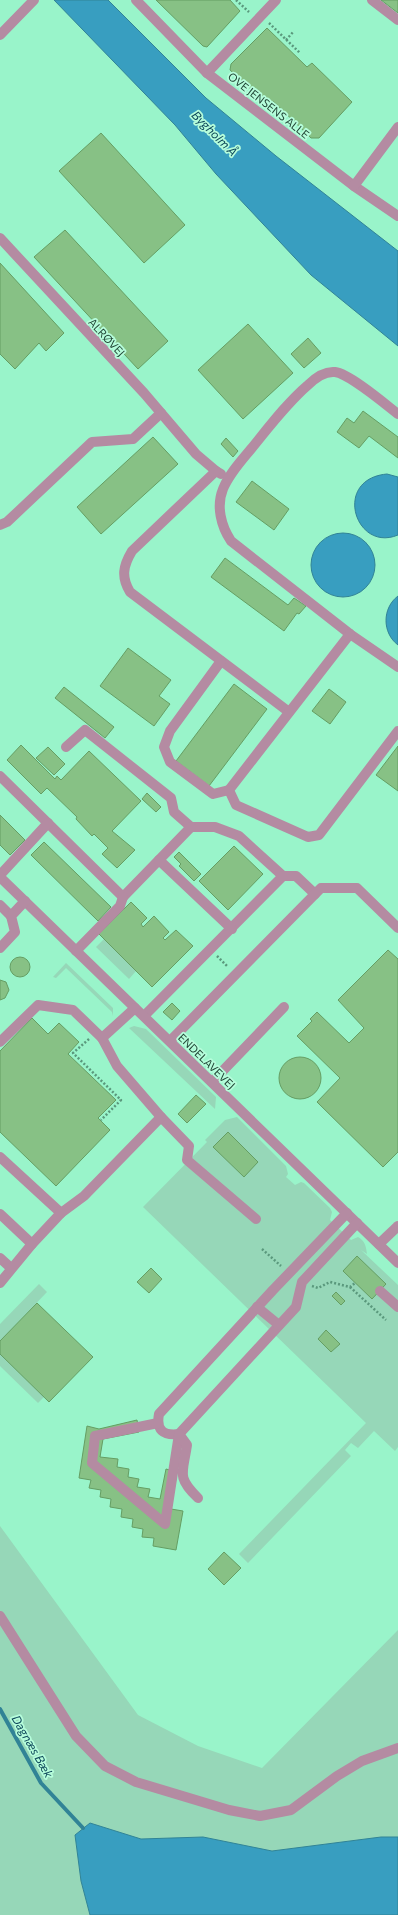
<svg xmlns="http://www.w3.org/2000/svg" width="398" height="1915" viewBox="0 0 398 1915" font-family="Commissioner,sans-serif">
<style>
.green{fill:#96d7b8}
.water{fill:#389ec0;stroke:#318396}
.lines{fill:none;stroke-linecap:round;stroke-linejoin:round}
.stream{stroke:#318396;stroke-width:4}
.building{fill:#87c185;stroke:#659e63}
.path{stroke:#5a987c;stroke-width:2.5;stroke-dasharray:2 2;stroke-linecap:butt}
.minor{stroke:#b48ba2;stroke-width:10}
.labels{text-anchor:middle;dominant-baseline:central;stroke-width:3.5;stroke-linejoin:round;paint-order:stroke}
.street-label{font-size:11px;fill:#204535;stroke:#b6fddb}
.water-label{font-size:12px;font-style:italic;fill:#0e485a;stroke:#b6fddb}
</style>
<rect width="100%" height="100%" fill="#99f4ca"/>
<g class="green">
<path d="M104,939l32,32 -7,8 -33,-32z"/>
<path d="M66,963l47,45v8l-1,-4 -46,-44 -10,10 -3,-1z"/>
<path d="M134,1026l12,3 70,68 -1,12 -86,-81z"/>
<path d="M237,1117l49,49 2,8 -2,3 9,8 6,-3 3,1 26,25 2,4 -2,8 21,20 7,-3c7,4 8,9 9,17l-6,-4 37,35v162l-3,4 -21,-20 -16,17 -7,-5 -6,7 6,6 -103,107 -9,-9 127,-131 -223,-216 64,-65 -2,-2 20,-20z"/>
<path d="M39,1284l8,8 -47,49v-17z"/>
<path d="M0,1354l44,43 -6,6 -38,-37z"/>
<path d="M0,1526l138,189 60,31 64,22 136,-138v207h-17l-109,14 -69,-14 -62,2 -51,-16 -15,13 6,45 9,34h-90z"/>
</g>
<g class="water">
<path d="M54,0h54l98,98 70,58 122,95v95l-87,-71 -95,-101 -41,-49z"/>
<path d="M387,474l11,3v58c-43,18 -66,-56 -11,-61z"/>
<circle cx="343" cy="565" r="32"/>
<path d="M398,596v49c-16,-12 -16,-37 0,-49z"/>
<path d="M90,1823l51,16 62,-2 69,14 109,-14h17v78h-308l-9,-34 -6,-46z"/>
</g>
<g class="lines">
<path class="stream" d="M0,1709l41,74 42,45"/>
</g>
<g class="building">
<path d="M156,0h74l10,11 -33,36 -4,-1z"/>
<path d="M381,0h17v13z"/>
<path d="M267,28l40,39 5,-4 40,39 -33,36h-8l-38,-37 -2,3h-4l-37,-34 1,-6z"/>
<path d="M101,133l84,92 -41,38 -85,-92z"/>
<path d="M65,230l103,111 -30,28 -104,-112z"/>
<path d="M0,263l64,70 -18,18 -7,-8 -24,26 -15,-15z"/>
<path d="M248,324l45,49 -50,46 -45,-49z"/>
<path d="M308,338l13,15 -17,15 -13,-14z"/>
<path d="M363,411l35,26v21l-29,-22 -10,12 -22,-16 10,-14 7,5z"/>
<path d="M153,437l25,27 -77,70 -24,-27z"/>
<path d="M226,438l12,13 -5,6 -12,-13z"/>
<path d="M252,481l37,28 -15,21 -38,-28z"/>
<path d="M225,558l63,47 6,-7 12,8 -7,8 -2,-1 -13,18 -73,-54z"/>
<path d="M128,648l43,32 -12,16 11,8 -16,22 -54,-40z"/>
<path d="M234,684l33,25 -58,77 -33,-25z"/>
<path d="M64,687l50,40 -9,11 -50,-40z"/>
<path d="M329,689l17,13 -16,22 -18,-13z"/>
<path d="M21,745l34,34 2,-3 4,4 28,-29 52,50 -29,30 23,19 -18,18 -15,-14 6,-6 -14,-14 -2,2 -16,-17 1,-2 -30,-29 -6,6 -34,-34z"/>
<path d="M398,746v45l-22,-16z"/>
<path d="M48,747l17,17 -11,11 -18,-17z"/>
<path d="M147,793l14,14 -5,5 -14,-13z"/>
<path d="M0,815l25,25 -15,15 -10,-10z"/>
<path d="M44,842l67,65 -13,14 -67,-66z"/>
<path d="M234,846l29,28 -35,36 -29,-29z"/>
<path d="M179,852l22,22 -7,7 -15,-15 2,-2 -7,-7z"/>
<path d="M131,902l16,16 -6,6 2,3 11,-11 15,16 -6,6 2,2 11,-10 17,16 -41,41 -53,-53z"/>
<path d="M388,950l10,9v193l-15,15 -66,-65 23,-24 -43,-42 15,-15 -2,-2 7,-7 32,31 15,-15 -26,-28z"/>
<circle cx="20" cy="967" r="10"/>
<path d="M0,980l6,2 3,8 -4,8 -5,2z"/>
<path d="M172,1003l8,8 -8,9 -9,-8z"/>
<path d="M32,1018l16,16 11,-11 20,19 -11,12 48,46 -18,18 12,12 -54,56 -56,-54v-81z"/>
<circle cx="300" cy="1078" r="21"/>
<path d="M196,1095l10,9 -19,19 -9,-9z"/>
<path d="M228,1132l30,30 -14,15 -31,-30z"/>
<path d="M357,1256l29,28 -14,15 -29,-28z"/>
<path d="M151,1268l11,11 -13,14 -12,-11z"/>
<path d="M336,1292l9,9 -4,4 -9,-9z"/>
<path d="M37,1303l56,54 -44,45 -49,-48v-13z"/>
<path d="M326,1330l14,14 -9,8 -13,-13z"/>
<path d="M137,1420l2,12 -36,7 -3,18 18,2 -1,8 12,2 -1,8 11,2 -2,8 13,2 -2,8 12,2 6,-30 11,3 -6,37 12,2 -7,39 -23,-4 1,-8 -12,-1 1,-8 -11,-2 1,-8 -12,-2 1,-8 -12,-2 1,-8 -11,-2 1,-7 -12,-2 2,-8 -12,-2 8,-52 12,3z"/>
<path d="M224,1552l17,16 -17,17 -16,-16z"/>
</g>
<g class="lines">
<g class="path">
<path d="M236,0l13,12"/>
<path d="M269,23l31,30"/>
<path d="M286,40l8,-9"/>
<path d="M217,956l11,11"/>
<path d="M89,1039l-16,14 48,47 -20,20"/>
<path d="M262,1249l19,17"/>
<path d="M312,1286l6,2 12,-6 20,5 5,-4"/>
<path d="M350,1287l36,33"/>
</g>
<g class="minor">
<path d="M136,0l71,73 147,113 44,30"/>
<path d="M372,0l26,20"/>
<path d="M0,35l34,-35"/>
<path d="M207,73l69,-73"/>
<path d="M354,186l44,-59"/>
<path d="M0,238l144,155 52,61 20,17 5,3"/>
<path d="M398,414c-13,-10 -48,-40 -63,-42 -10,-1 -20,6 -27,13 -21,18 -39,42 -57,64 -10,12 -22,25 -28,40 -7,17 -2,37 8,52l119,93 48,33"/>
<path d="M216,471l-84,80c-9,15 -11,26 -2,41l159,120"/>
<path d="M0,525l7,-3 85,-80 41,-3 28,-26"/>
<path d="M350,634l-121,156 7,15 72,32 11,-2 79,-104"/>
<path d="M221,661l-51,70 -6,16 6,15 43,32 16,-4"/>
<path d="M66,747l19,-17 86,68 3,14 17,15h24l24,9 44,40 -139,140"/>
<path d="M0,776l123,121 68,-70"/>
<path d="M159,860l73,69"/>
<path d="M0,875l48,-52"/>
<path d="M283,876h13l19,18"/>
<path d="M0,877l398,386"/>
<path d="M0,905l11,11"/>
<path d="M0,948l15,-16 -4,-16 14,-15"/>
<path d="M76,951l44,-45 3,-9"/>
<path d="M102,1038l15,28 44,51 28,29 -2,14 69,59"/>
<path d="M170,1041l151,-153h36l41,40"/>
<path d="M0,1042l38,-37 35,5 29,28 33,-30"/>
<path d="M212,1082l72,-75"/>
<path d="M0,1157l61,56"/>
<path d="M347,1213l-74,77 -114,124c-3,16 4,22 20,20l117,-127 6,-25 55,-59"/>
<path d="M0,1214l32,30"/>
<path d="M379,1244l19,-18"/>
<path d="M0,1258l11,10"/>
<path d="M0,1283l32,-39 29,-31 23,-17 77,-79"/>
<path d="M380,1291l18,16"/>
<path d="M257,1307l22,18"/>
<path d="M158,1423l-63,13 -3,27 73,61 14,-90"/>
<path d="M179,1434l8,11c-4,28 -11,32 11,53"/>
<path d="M0,1616l76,120 29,30 31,16 93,28 31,6 31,-6 46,-34 25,-15 36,-13"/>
</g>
</g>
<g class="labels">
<g class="street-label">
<text transform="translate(269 105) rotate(38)">OVE JENSENS ALLE</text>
<text transform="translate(107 337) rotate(47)">ALRØVEJ</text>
<text transform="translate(207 1061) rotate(44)">ENDELAVEVEJ</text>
</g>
<g class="water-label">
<text transform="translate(215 133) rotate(45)">Bygholm Å</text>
<text transform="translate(33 1746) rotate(60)">Dagnæs Bæk</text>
</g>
</g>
</svg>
